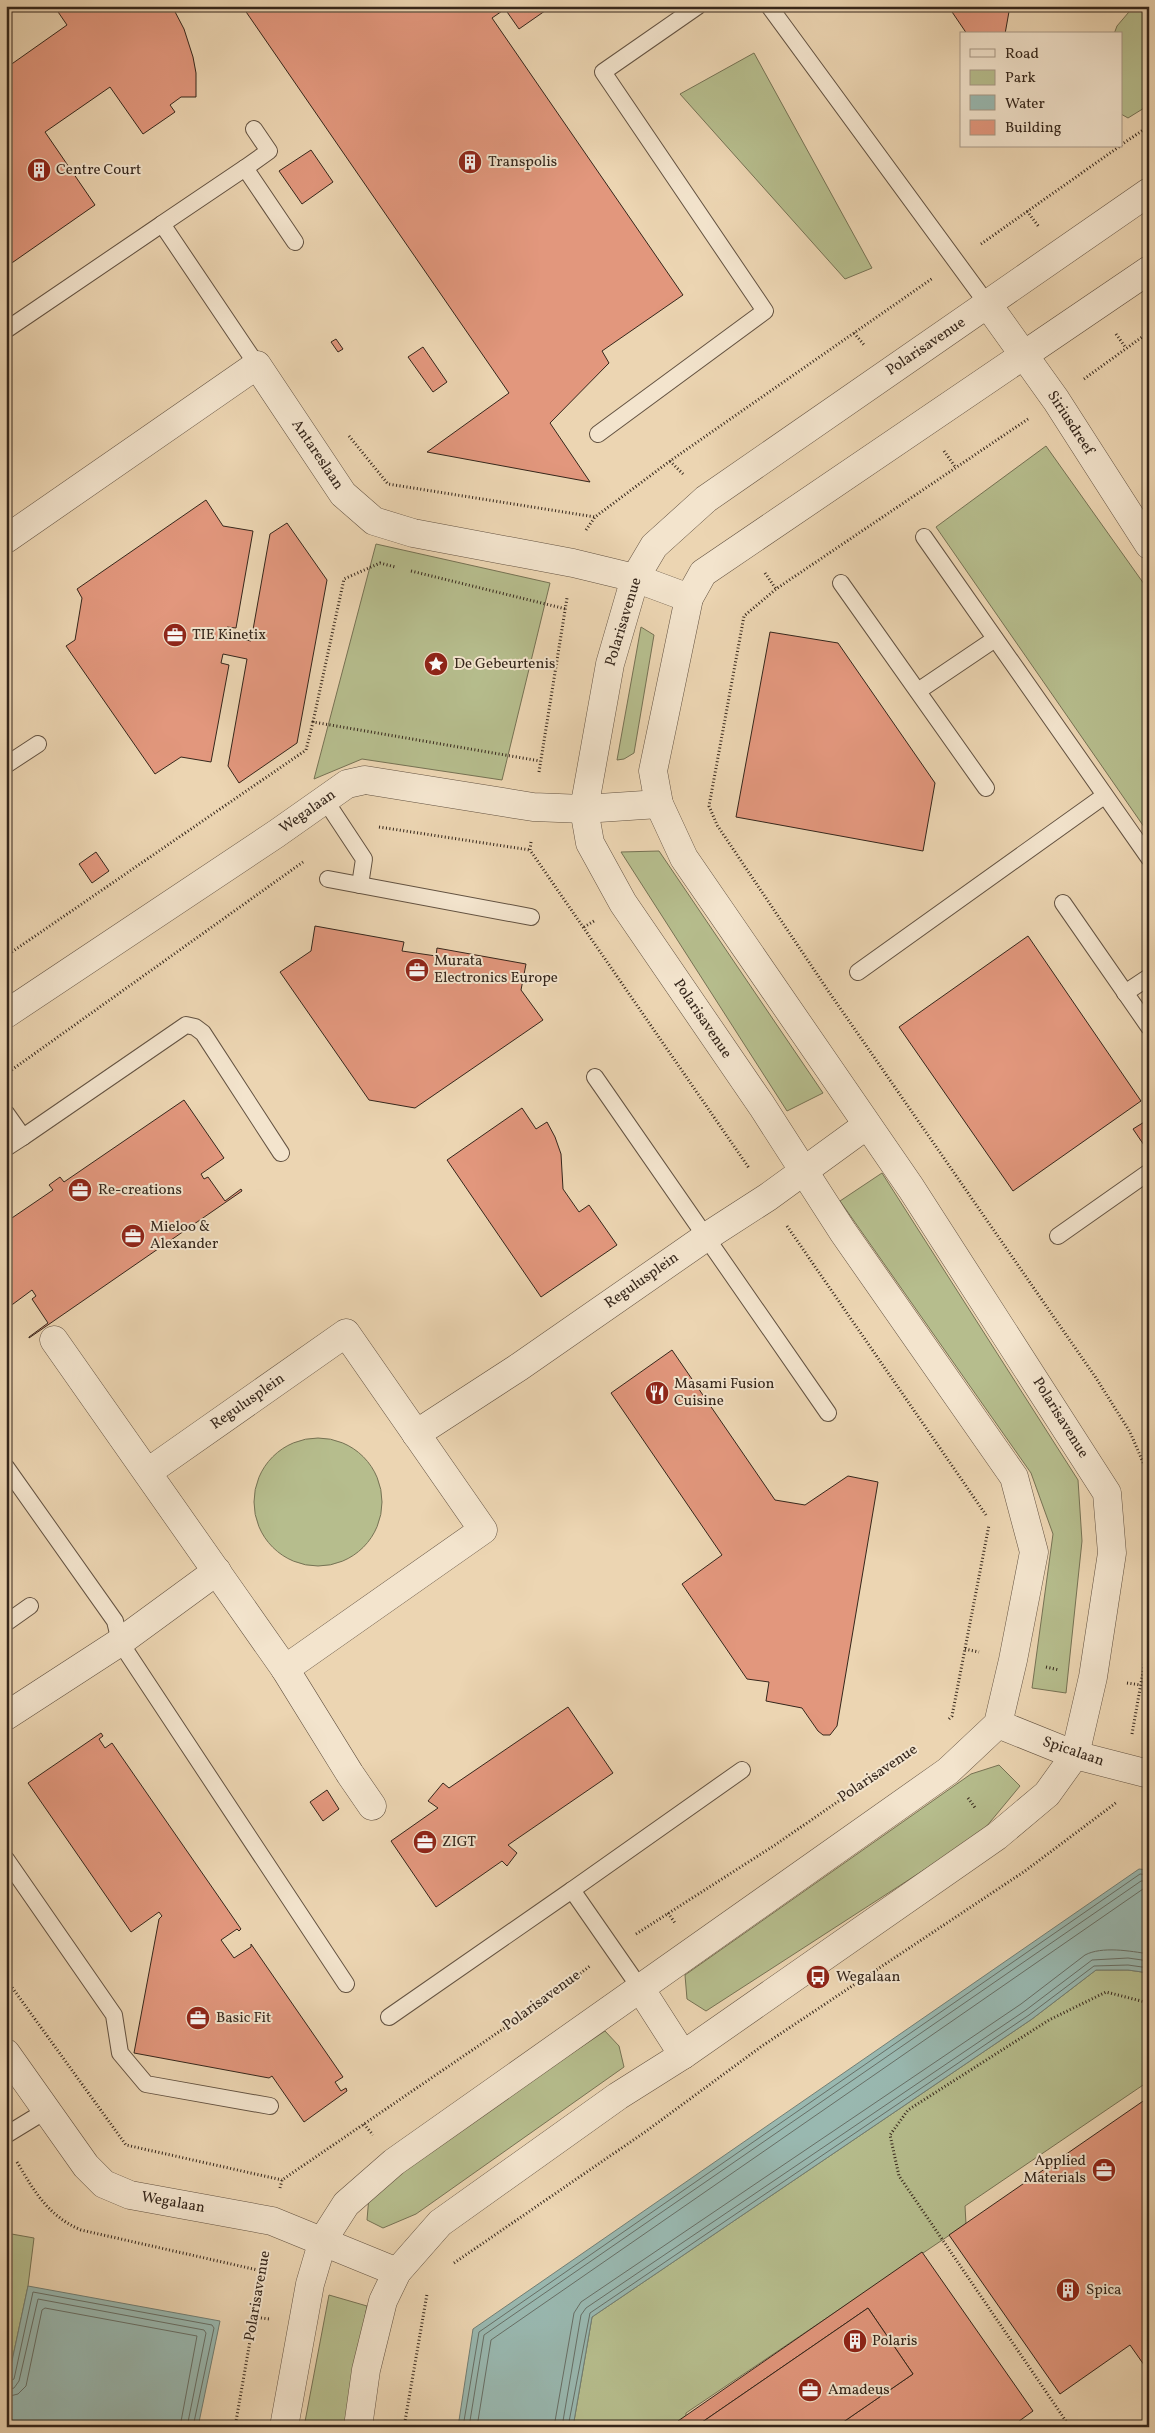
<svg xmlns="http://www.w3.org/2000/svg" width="1155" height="2433" viewBox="0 0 1155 2433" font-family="Vollkorn,serif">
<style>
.green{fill:#b6bd8d;stroke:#767254}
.water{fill:#99b8b0;stroke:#717e74}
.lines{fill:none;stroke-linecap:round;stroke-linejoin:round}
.shore{stroke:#676f66;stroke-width:1}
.building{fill:#e2977d;stroke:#35261b}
.service-casing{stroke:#635241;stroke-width:18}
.minor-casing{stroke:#635241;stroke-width:29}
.tertiary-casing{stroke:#635241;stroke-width:29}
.path{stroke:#35261b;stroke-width:3;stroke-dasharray:1 2.5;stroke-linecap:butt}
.service{stroke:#f3e4cd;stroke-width:16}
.minor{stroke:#f3e4cd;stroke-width:28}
.tertiary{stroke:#f3e4cd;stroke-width:28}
.labels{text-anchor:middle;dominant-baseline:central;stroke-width:4;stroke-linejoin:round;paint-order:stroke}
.poi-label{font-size:15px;fill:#35261b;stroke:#f3e4cd;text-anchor:start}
.street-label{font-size:15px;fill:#35261b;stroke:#f3e4cd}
</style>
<rect width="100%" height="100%" fill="#ecd5b2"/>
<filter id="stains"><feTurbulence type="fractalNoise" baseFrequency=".004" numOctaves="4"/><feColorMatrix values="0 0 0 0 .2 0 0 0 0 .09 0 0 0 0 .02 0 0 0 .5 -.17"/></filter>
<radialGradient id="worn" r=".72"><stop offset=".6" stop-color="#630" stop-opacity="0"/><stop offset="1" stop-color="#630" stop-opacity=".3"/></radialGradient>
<g class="green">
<path d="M1134,6h15v99l-21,13 -7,-4v-80h-7l3,-8z"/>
<path d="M754,53l118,215 -27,11 -165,-185z"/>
<path d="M1046,446l103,145v243l-213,-307z"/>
<path d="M376,544l174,39 -48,197 -140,-21 -48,20z"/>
<path d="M641,627l13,8 -20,118 -10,6 -7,1z"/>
<path d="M659,851l164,242 -36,18 -166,-259z"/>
<path d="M882,1173l196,307 4,61 -16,152 -34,-5 21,-154 -22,-61 -191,-272z"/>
<circle cx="318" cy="1502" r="64"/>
<path d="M999,1765l21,21 -39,47 -275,178 -19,-12 -2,-24 286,-201z"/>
<path d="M1096,1970h32l21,3v108l-184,125 1,18 -280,189 -1,14h-112l19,-110 440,-298z"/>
<path d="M605,2031l14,15 5,21 -208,147 -33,14 -16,-8 2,-24 49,-40z"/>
<path d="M6,2233l28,5 -6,48 -22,103z"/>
<path d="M329,2295l38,11 -22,121h-41z"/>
</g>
<g class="water">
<path d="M1139,1869l10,1v103l-21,-3h-32l-64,49 -440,298 -19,110h-115l15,-98z"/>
<path d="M28,2286l192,35 -22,106h-192v-38z"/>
</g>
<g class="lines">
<g class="shore">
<path d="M6,2383l8,-4 19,-87 179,33 2,3 -21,99"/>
<path d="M6,2390l8,-2 5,-7 19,-82 166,31 2,3 -19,94"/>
<path d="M6,2397l12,-3 8,-8 16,-76 3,-2 152,28 -17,91"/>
<path d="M463,2427l16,-95 661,-458 9,1"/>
<path d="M469,2427l15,-92 657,-454h8"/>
<path d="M477,2427l14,-87 652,-451h6"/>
<path d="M554,2427l20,-114 7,-11 440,-298 64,-49c17,-9 45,-4 64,-1"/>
<path d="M562,2427l19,-112 5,-7 440,-298 66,-50 36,-2 21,3"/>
<path d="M568,2427l22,-114 439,-298 65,-49 34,-1 21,3"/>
</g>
</g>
<g class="building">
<path d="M54,6h118l12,23 9,28 3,16v24h-15l-11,8 5,7 -32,22 -33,-47 -65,45 50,73 -89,62v-199l61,-43z"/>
<path d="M242,6h310l-33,23 -14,-20 -13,9 191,277 -81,56 7,12 -59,60 40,59 -163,-30 82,-59z"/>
<path d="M948,6h62l-5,28h-38z"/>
<path d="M311,150l22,32 -31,22 -23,-33z"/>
<path d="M336,339l7,10 -5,3 -7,-10z"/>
<path d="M423,347l24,35 -14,10 -25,-35z"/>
<path d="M206,500l17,26 30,5 -17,97 -9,-1 -1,9 25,5 19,-107 17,-11 40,57 -30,163 -58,40 -11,-17 19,-107 -24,-5 -2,9 8,2 -18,97 -30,-5 -26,17 -89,-128 9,-6 7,-42 -5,-9z"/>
<path d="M770,632l68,11 97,140 -12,68 -187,-34z"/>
<path d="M96,852l13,19 -17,12 -13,-19z"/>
<path d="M315,926l89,16 -2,9 34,5 1,-8 89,16 -5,26 22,30 -128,88 -46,-8 -89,-128 31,-21z"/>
<path d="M1028,936l113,165 -128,90 -114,-164z"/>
<path d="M184,1100l40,58 -23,16 3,5 4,-2 17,24 16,-12 1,2 -213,147v-1l19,-14 -16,-24 4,-3 -4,-6 -23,17 -3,-3v-82l47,-32 -4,-5 11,-8 4,5z"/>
<path d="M522,1108l14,21 11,-7 8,15 6,17 2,35 16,23 10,-7 28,40 -76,52 -94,-137z"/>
<path d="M1149,1119v27l-3,2 -13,-19z"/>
<path d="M672,1350l103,150 30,5 43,-29 30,6 -41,244 -7,9h-7l-5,-4 -16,-23 -36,-7 3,-19 -22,-3 -65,-95 40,-29 -111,-162z"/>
<path d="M568,1707l45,66 -105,72 9,8 -10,13 -5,-5 -66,46 -45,-66 47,-33 -10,-7 15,-18 6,5z"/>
<path d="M101,1733l2,3 -4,3 6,9 7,-5 129,186 -2,2 -2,-2 -16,11 13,18 17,-11v-3l92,133 -8,5 6,9 5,-3 1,3 -43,31 -32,-46 -3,2 -135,-25 25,-134 3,-3 -3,-4 -28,20 -103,-149z"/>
<path d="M327,1790l12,19 -16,12 -13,-19z"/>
<path d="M1149,2097v275l-19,-27 -70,49 -111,-159z"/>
<path d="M922,2252l111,159 -22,16h-175l77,-53 -45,-66 -173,119h-14l-3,-6z"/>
<path d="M868,2308l45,66 -77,53h-141z"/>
</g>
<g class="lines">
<g class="service-casing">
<g id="service">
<path d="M769,6l219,299"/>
<path d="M245,168l24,-17 -15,-22"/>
<path d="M6,330l156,-106"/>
<path d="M257,365l-95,-141 83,-56 50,74"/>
<path d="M598,434l167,-123 -162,-239 95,-66"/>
<path d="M924,537l225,321"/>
<path d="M841,583l145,205"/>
<path d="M918,691l77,-52"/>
<path d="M6,765l32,-21"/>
<path d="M325,800l39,59 -4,26"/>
<path d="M328,879l203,38"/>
<path d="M1063,903l86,124"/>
<path d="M858,972l246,-176"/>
<path d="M1125,993l24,-16"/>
<path d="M595,1077l233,336"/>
<path d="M6,1113l17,24 -17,11"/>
<path d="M23,1137l163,-112 9,2 8,6 78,120"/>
<path d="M1058,1236l91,-64"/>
<path d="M6,1467l109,154 5,21 226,342"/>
<path d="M6,1623l24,-17"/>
<path d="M6,1859l108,156 6,38 26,31 124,22"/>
<path d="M572,1890l170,-120"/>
<path d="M389,2017l183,-127 68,98"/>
<path d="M6,2135l41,-25"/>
</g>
</g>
<g class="minor-casing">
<g id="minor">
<path d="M988,305l68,95 93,145"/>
<path d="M6,539l251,-174 86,129 31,27 39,12 160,30 62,15 54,20"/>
<path d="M6,1014l270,-180 71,-50 18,-4 168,27 51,2 75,-5"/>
<path d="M54,1340l231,329 198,-139 -137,-197 -198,139"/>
<path d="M416,1434l103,-67 187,-130 62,-40 99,-72"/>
<path d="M285,1669l65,105 22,32"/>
<path d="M6,1716l114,-74 97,-71"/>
<path d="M998,1724l77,31 74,19"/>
<path d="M6,2053l80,113 18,18 26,11 142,26 125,51"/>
</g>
</g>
<g class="tertiary-casing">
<g id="tertiary">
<path d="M640,1988l43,67"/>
<path d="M284,2427l26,-143 13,-44 23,-36 48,-42 554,-391 50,-47 15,-64 21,-108 -20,-75 -171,-245 -81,-126 -139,-203 -33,-60 -6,-34 26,-145 25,-86 19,-32 52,-47 443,-307"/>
<path d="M358,2427l8,-57 17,-69 14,-29 43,-49 178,-127 65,-41 314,-219 50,-42 28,-39 18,-78 19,-124 -5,-60 -196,-305 -227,-330 -25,-54 -6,-33 36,-173 14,-25 446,-303"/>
</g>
</g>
<g class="path">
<path d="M1121,145l28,-19"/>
<path d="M1027,211l12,16"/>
<path d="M981,244l139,-98"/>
<path d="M854,333l11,13"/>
<path d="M1116,334l10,14"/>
<path d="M1084,379l65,-47"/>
<path d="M1028,419l-252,170 -32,27 -35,190 8,19 112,167 267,386 34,54 19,44"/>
<path d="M349,436l39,48 207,33"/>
<path d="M944,451l12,17"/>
<path d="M670,461l13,13"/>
<path d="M586,530l9,-13 75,-56 263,-183"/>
<path d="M411,571l155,38"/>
<path d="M765,573l11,16"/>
<path d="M313,722l31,-143 36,-16 15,4"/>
<path d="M539,772l28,-174"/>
<path d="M379,827l151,23"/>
<path d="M531,842l-1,8 219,318"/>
<path d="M584,927l10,-6"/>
<path d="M6,956l300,-206 7,-28 227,39"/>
<path d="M6,1074l297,-212"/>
<path d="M787,1226l199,289"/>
<path d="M965,1649l14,3"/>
<path d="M1046,1667l13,3"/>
<path d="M1127,1683l14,2"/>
<path d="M949,1719l3,-3 37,-191"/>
<path d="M1132,1734l17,-96"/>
<path d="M968,1798l8,11"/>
<path d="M668,1913l7,10"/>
<path d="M636,1934l139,-89 110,-76"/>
<path d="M6,1979l120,166 156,35"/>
<path d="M364,2124l9,11"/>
<path d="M17,2162c17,29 31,54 64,68l181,41"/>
<path d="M280,2188l2,-8 265,-181 43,-33"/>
<path d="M454,2263l191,-131 117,-86 263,-175 92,-69"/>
<path d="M254,2317l15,2"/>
<path d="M235,2427l30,-172"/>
<path d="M404,2427l23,-133"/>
<path d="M1070,2427l-171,-251 -9,-41 18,-25 141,-90 57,-28 43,11"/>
</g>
<use href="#service" class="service"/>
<use href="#minor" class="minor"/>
<use href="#tertiary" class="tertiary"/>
</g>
<defs>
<g id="building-disc" transform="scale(1.25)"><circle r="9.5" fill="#8f2418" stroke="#f3e4cd"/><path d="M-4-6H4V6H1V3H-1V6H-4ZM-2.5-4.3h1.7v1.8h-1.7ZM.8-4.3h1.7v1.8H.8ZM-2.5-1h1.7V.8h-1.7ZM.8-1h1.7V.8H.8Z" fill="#fff"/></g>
<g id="office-disc" transform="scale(1.25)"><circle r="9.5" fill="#8f2418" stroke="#f3e4cd"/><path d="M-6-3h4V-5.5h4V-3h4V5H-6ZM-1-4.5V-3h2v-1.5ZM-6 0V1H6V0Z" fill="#fff"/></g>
<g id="sight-disc" transform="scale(1.25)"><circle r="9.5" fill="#8f2418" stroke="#f3e4cd"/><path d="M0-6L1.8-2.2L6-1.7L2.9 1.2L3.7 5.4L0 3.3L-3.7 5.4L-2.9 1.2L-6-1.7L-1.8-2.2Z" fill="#fff"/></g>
<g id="restaurant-disc" transform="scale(1.25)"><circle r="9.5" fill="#8f2418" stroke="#f3e4cd"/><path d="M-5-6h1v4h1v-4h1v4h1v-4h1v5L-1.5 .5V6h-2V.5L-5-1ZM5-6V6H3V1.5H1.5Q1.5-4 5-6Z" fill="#fff"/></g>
<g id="bus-disc" transform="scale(1.25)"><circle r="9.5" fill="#8f2418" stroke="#f3e4cd"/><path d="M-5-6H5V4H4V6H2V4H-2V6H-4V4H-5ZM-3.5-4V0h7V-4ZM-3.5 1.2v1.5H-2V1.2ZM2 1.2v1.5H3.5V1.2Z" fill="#fff"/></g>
</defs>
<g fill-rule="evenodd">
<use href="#building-disc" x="470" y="162"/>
<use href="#building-disc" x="39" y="170"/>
<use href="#office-disc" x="175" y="635"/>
<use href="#sight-disc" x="436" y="664"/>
<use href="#office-disc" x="417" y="970"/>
<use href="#office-disc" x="80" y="1190"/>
<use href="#office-disc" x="133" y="1236"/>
<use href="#restaurant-disc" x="657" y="1393"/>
<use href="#office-disc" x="425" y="1842"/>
<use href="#bus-disc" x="818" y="1977"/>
<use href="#office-disc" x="198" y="2018"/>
<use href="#office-disc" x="1104" y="2170"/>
<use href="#building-disc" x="1068" y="2290"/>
<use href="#building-disc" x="855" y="2341"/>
<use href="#office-disc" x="810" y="2390"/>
</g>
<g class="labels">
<g class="poi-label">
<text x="488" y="162">Transpolis</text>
<text x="56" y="170">Centre Court</text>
<text x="192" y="635">TIE Kinetix</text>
<text x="454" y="664">De Gebeurtenis</text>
<text x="434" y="961">Murata<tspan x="434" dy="17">Electronics Europe</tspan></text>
<text x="98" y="1190">Re-creations</text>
<text x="150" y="1227">Mieloo &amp;<tspan x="150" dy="17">Alexander</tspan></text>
<text x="674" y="1384">Masami Fusion<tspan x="674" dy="17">Cuisine</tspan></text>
<text x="442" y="1842">ZIGT</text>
<text x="836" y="1977">Wegalaan</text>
<text x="216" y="2018">Basic Fit</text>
<text x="1086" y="2161" text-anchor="end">Applied<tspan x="1086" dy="17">Materials</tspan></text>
<text x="1086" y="2290">Spica</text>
<text x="872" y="2341">Polaris</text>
<text x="828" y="2390">Amadeus</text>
</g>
<g class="street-label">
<text transform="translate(926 347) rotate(-34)">Polarisavenue</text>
<text transform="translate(1070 423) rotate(57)">Siriusdreef</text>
<text transform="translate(317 455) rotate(56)">Antareslaan</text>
<text transform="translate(624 622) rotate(-73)">Polarisavenue</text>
<text transform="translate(308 812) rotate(-35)">Wegalaan</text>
<text transform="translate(702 1019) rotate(56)">Polarisavenue</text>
<text transform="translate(642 1281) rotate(-35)">Regulusplein</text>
<text transform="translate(248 1402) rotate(-35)">Regulusplein</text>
<text transform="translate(1060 1418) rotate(58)">Polarisavenue</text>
<text transform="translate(1073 1752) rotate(19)">Spicalaan</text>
<text transform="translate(878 1774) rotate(-34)">Polarisavenue</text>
<text transform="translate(542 2001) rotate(-36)">Polarisavenue</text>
<text transform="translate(173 2203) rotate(10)">Wegalaan</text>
<text transform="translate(258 2296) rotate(-80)">Polarisavenue</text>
</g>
</g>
<rect width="1155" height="2433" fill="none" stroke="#ecd5b2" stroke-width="25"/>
<rect x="8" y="8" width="1140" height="2418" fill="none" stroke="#35261b" stroke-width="2.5"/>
<rect x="12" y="12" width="1130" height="2408" fill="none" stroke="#35261b"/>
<rect x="960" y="32" width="162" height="115" fill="#f3e4cd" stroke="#a79886"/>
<rect x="970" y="49" width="25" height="8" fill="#f3e4cd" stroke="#a79886"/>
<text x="1005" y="58" font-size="15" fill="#35261b">Road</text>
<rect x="970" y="70" width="25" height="15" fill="#b6bd8d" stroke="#a79886"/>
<text x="1005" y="82" font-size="15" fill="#35261b">Park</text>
<rect x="970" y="95" width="25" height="15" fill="#99b8b0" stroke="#a79886"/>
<text x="1005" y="108" font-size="15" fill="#35261b">Water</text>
<rect x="970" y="120" width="25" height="15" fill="#e2977d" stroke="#a79886"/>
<text x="1005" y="132" font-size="15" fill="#35261b">Building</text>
<rect width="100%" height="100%" filter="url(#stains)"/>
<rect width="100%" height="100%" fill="url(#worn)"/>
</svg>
